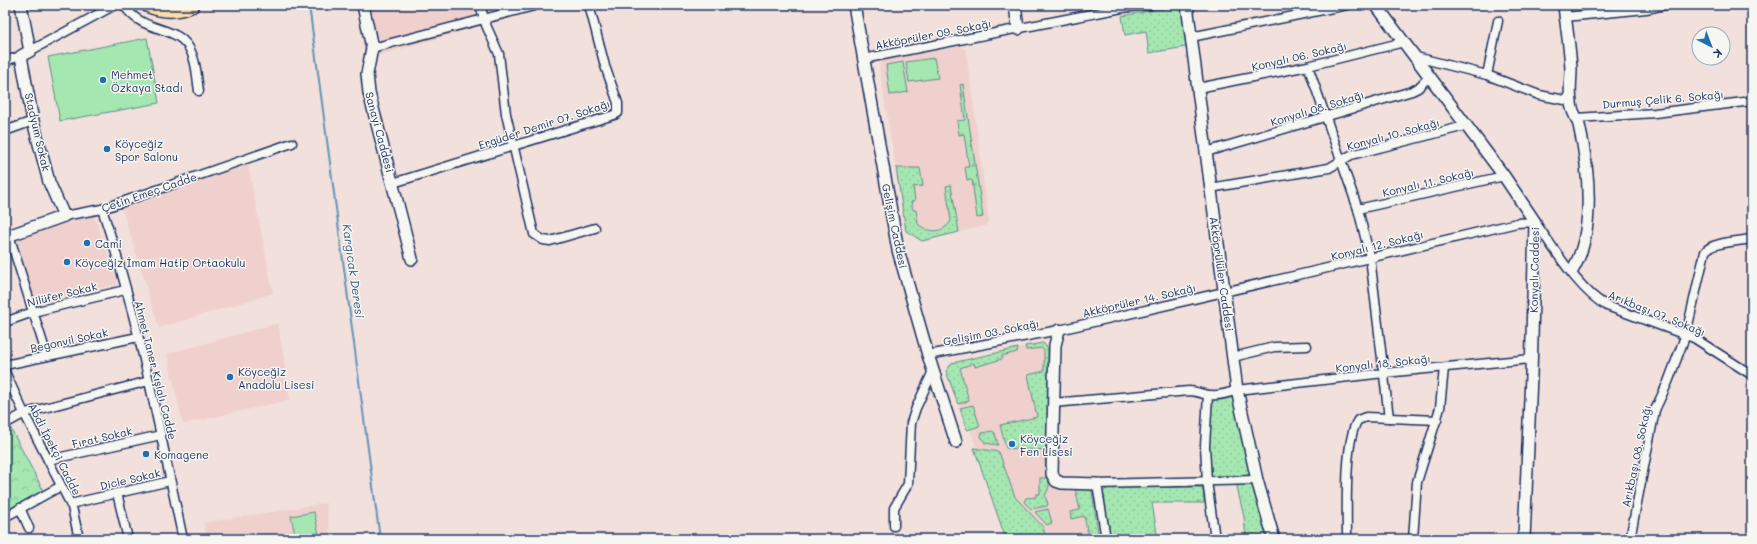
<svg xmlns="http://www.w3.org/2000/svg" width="1757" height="544" viewBox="0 0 1757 544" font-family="Mali,sans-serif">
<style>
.built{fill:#efd0cc}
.grass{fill:url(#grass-dots);stroke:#608b88}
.forest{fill:url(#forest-firs);stroke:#608b88}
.park{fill:url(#park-crowns);stroke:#608b88}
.garden{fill:#a5e7b1;stroke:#608b88}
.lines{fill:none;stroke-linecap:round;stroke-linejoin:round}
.stream{stroke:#6294b8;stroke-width:2}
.street-casing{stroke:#1b2f5e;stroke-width:11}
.secondary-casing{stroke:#1b2f5e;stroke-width:14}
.highway-casing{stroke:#1b2f5e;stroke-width:17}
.street{stroke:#f6f6f2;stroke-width:8}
.secondary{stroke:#f6f6f2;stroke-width:11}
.highway{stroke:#fbddab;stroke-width:14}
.poi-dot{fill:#1f6fb2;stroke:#f6f6f2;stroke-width:1.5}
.labels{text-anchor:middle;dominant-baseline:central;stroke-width:3;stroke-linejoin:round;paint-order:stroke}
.street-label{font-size:11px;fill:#1b2f5e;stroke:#f6f6f2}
.poi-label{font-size:11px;fill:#1b2f5e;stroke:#f6f6f2;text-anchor:start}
.water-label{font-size:12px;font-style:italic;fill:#395984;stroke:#f6f6f2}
</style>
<defs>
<pattern id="grass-dots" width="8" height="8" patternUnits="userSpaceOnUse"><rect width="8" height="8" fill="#a5e7b1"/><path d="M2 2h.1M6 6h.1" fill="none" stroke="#8dc69b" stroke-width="1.8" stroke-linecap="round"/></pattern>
<pattern id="forest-firs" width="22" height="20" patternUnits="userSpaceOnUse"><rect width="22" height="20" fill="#a5e7b1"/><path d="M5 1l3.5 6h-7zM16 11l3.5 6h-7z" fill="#8dc69b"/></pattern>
<pattern id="park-crowns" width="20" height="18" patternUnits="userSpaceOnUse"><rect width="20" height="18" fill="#a5e7b1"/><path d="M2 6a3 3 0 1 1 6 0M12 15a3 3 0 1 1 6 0" fill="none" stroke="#8dc69b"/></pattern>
</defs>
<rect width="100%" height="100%" fill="#f2e0dc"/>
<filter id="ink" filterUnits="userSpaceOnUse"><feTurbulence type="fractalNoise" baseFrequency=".025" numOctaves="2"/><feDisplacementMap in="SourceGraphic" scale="8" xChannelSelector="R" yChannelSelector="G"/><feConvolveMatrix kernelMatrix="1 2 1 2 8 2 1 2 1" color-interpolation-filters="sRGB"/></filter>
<g filter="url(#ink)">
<g class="built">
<path d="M356,5h197l-187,54z"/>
<path d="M961,46l5,4 23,171 -4,5 -63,15 -16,-10 -27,-165 4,-6z"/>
<path d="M248,165l25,128 -114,35 -38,-123z"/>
<path d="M94,215l24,69 -83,20 -19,-65z"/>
<path d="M278,323l12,77 -107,24 -16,-70z"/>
<path d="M1043,343l5,5 1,139 39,1 4,4 7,47h-93l-32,-91 2,-1 -2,-7 -4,-11 -3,1 -21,-59 6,-8z"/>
<path d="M326,503l5,36h-124l-4,-16z"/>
</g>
<g class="grass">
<path d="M1182,5l4,42 -37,6 -3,-22 -21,4 -3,-19z"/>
<path d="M896,168h24l3,18 -10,1 2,14 -4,1 2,8h3l2,14c10,9 25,10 33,-3l-5,-35 5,-1 8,47 -37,9 -16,-10z"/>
<path d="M1043,343l5,5 1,101 -15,1 -28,-2 -6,-23 37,-8 -9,-42 16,-4v-20l-3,-3 -15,2 -1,-4z"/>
<path d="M1018,348l-1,4 -15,4v3l-27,8 -1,-4 -14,5 9,33 -11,3 -12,-33 6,-8z"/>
<path d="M1235,396l17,75 -2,4 -39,3 -2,-43 2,-36z"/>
<path d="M973,405l7,21 -13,4 -7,-22z"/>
<path d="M992,431l3,2 3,12 -13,-2 -4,-7 1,-3z"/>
<path d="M974,448l25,4 16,45 28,30 3,12h-40z"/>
<path d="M1045,454h4v33l-4,9 3,8 -1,2 -16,3 -7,-7 2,-4 10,-1v-3h4v-16h6z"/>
<path d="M1236,483h19l15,56h-24l-2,-22z"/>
<path d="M1199,487l4,2 1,14h-52l6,36h-49l-6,-47 4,-4z"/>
<path d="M1075,488h13l4,4 7,47h-10l-5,-23 -13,3 -1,-7 10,-2z"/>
<path d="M1048,509l4,14 -5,2 -12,-13z"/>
</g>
<path class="forest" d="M963,84l20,133 -6,1 -5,-38h-5l-2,-13h4l-5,-33 -5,1 -2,-14 8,-1 -5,-35z"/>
<path class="park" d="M10,427l32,61v3l-37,20v-82z"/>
<g class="garden">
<path d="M147,38l12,65 -99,18 -12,-64z"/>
<path d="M934,58l4,20 -29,4 -3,-20z"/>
<path d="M903,62l5,30 -18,3 -4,-30z"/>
<path d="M314,512l6,27h-24l-5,-23z"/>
</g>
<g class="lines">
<path class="stream" d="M309,5l71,534"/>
<g class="street-casing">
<g id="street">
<path d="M124,5c19,31 56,17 68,49 5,12 5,25 7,37"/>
<path d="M480,5l6,20 13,29 7,60 28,120 9,6 7,1 45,-13"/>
<path d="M1565,17l81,-8 19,-4"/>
<path d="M1191,37l156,-32"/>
<path d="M372,48l166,-43"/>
<path d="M30,51l85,-46"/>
<path d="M1416,57l71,18 52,20 31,6"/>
<path d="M863,59l259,-51 27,-3"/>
<path d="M5,61l16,-5"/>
<path d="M1308,66l50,143 12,48 19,161"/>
<path d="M1487,75l11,-54"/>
<path d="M1198,88l110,-22 96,-24"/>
<path d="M1576,118l79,-5 97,-12"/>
<path d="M5,131l28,-10"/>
<path d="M1206,152l206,-61 6,-3 11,-11"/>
<path d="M393,183l221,-68 4,-2v-10l-13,-37 -16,-61"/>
<path d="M1210,188l119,-20 22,-13 114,-29"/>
<path d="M102,209c36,107 57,219 81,330"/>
<path d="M1358,209l146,-33"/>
<path d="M64,216l38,-7 190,-66"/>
<path d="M9,235l38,121"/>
<path d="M5,322l28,-10 92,-22"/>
<path d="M928,355l131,-25 243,-56 215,-51 18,-1c19,26 44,69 72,84l87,32 58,37"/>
<path d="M1233,357l41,-10 33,-1"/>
<path d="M5,365l133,-28"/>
<path d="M5,372l19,41 48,94 7,32"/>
<path d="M1208,395l-3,51 2,35 8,58"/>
<path d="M1053,403l136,-12c8,0 14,4 22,4 9,1 18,-2 26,-5l147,-17 148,-14"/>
<path d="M5,424l20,-11 124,-32"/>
<path d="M48,460l113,-25"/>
<path d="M117,493l11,46"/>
<path d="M70,504l100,-23"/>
<path d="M20,508l9,20"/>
<path d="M5,517l56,-31"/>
<path d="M894,526v-18l14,-24 3,-61 5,-15 17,-37"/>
<path d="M1106,539l-9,-55 160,-4"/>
<path d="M1347,539c0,-26 -3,-100 11,-119l8,-3 71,3"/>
<path d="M1413,539l4,-57 23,-74 4,-40"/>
<path d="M1630,539l25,-129 13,-28 18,-48 19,-82c5,-10 36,-11 47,-13"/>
</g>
</g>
<g class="secondary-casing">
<g id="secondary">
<path d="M363,5l9,43 -5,26 2,19 43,166"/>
<path d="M854,5l44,245 30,105 28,87"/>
<path d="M1015,5l3,24"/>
<path d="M1187,5l50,385 20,90 17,59"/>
<path d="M1376,5l128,171 31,46 -4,154 -7,163"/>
<path d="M1564,5c2,21 6,42 7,64 0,11 -2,22 0,33 0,9 6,15 8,23 10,43 17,107 -7,146"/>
<path d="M5,237l59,-21 -15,-34 -16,-61 -12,-65 9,-5 -9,-46"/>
<path d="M1059,330l-4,15 -3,129 4,7 6,2 35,1"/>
</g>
</g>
<g class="highway-casing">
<path id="highway" d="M148,5c14,6 30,6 44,0"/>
</g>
<use href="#street" class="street"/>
<use href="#secondary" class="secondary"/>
<use href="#highway" class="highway"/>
</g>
</g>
<g class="poi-dot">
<circle cx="103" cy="80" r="4"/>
<circle cx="107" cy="149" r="4"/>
<circle cx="87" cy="243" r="4"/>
<circle cx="67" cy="262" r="4"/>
<circle cx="230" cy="377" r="4"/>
<circle cx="1012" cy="444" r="4"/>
<circle cx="146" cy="454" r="4"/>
</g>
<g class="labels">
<g class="street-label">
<text transform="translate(933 34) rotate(-11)">Akköprüler 09. Sokağı</text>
<text transform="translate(1299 56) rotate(-13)">Konyalı 06. Sokağı</text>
<text transform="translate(1663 99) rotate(-5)">Durmuş Çelik 6. Sokağı</text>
<text transform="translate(1317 108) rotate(-17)">Konyalı 08. Sokağı</text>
<text transform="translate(544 124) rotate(-18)">Ergüder Demir 07. Sokağı</text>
<text transform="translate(38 132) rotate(77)">Stadyum Sokak</text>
<text transform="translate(380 132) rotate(75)">Sanayi Caddesi</text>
<text transform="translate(1393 134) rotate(-15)">Konyalı 10. Sokağı</text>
<text transform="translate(1428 182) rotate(-13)">Konyalı 11. Sokağı</text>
<text transform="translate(149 192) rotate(-19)">Çetin Emeç Cadde</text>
<text transform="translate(895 226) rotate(78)">Gelişim Caddesi</text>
<text transform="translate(1377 245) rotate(-14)">Konyalı 12. Sokağı</text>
<text transform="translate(1534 270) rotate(-89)">Konyalı Caddesi</text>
<text transform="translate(1222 274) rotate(82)">Akköprülüler Caddesi</text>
<text transform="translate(62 294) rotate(-14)">Nilüfer Sokak</text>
<text transform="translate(1139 300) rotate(-13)">Akköprüler 14. Sokağı</text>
<text transform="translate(1657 313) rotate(22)">Arıkbaşı 07. Sokağı</text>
<text transform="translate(991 332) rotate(-11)">Gelişim 03. Sokağı</text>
<text transform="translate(69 340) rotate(-12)">Begonvil Sokak</text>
<text transform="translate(1383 363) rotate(-6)">Konyalı 18. Sokağı</text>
<text transform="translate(156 370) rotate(76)">Ahmet Taner Kışlalı Cadde</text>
<text transform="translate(102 437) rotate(-13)">Fırat Sokak</text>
<text transform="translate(55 449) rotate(63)">Abdi İpekçi Cadde</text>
<text transform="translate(1636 456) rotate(-78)">Arıkbaşı 08. Sokağı</text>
<text transform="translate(130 479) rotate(-13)">Dicle Sokak</text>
</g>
<g class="poi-label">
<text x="111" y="74">Mehmet<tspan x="111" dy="13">Özkaya Stadı</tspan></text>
<text x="115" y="143">Köyceğiz<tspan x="115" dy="13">Spor Salonu</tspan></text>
<text x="95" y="243">Cami</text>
<text x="75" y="262">Köyceğiz İmam Hatip Ortaokulu</text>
<text x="238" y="371">Köyceğiz<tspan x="238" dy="13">Anadolu Lisesi</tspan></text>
<text x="1020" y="438">Köyceğiz<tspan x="1020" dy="13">Fen Lisesi</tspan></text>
<text x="154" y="454">Komagene</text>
</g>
<g class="water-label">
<text transform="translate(354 271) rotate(82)">Kargıcak Deresi</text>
</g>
</g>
<rect width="1757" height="544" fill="none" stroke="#f6f6f2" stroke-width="20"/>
<rect x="10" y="10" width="1737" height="524" fill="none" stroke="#1b2f5e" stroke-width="1.5" filter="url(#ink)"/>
<g transform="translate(1711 46) rotate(138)"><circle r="19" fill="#f6f6f2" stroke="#9ea6b7"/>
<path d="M0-3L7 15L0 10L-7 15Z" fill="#1f6fb2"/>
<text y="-6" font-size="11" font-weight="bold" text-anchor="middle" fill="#1b2f5e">K</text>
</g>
</svg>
